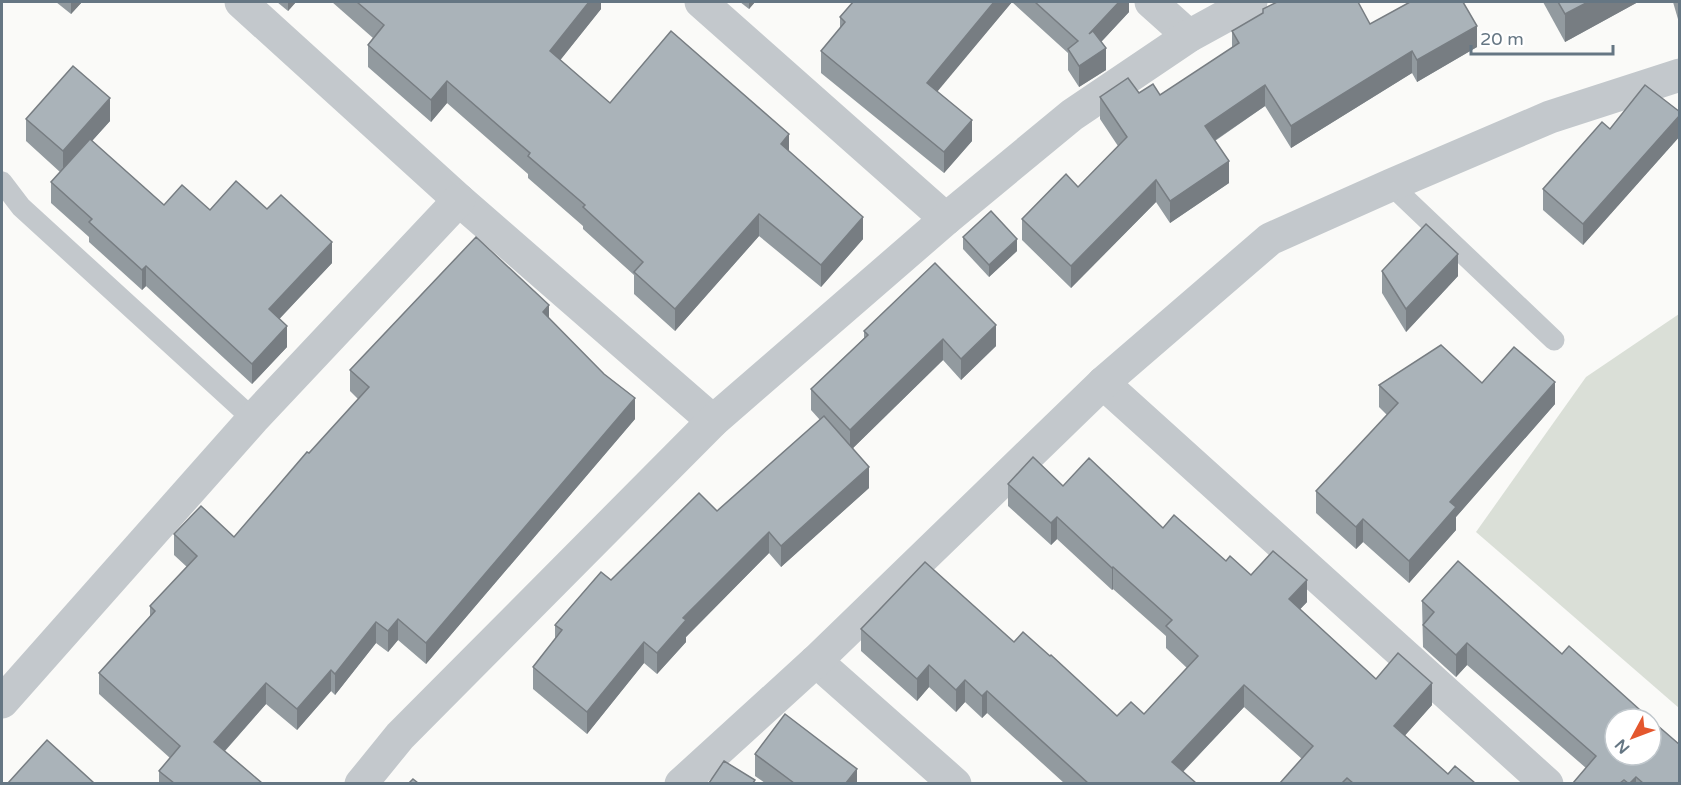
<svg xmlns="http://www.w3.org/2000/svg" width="1681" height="785" viewBox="0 0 1681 785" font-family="'Varela Round',sans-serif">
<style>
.green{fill:#dadfd7}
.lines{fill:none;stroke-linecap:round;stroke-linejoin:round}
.lane{stroke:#c3c8cc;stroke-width:21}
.street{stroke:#c3c8cc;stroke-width:33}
.wall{fill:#929a9f}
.shaded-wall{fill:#777d82}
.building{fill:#aab3b9;stroke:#777d82;stroke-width:1.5}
</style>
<rect width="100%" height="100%" fill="#fafaf8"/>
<path class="green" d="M1679,314v394l-203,-176 110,-155z"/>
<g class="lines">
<g class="lane">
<path d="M2,182l19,25 232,212"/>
<path d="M1391,185l163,155"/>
</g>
<g class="street">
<path d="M241,2l218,198 254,221"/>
<path d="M701,2l245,217"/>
<path d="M1151,2l38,34"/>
<path d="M1103,383l444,401"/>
<path d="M816,661l139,123"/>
<path d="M2,702l251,-283 206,-219"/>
<path d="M361,784l39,-48 313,-315 233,-202 126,-104 117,-79 62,-34"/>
<path d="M681,784l135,-123 287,-278 167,-144 121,-54 159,-68 130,-42"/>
</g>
</g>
<g class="wall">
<path d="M56,2h26l-11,12z"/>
<path d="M277,2h19l-8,9z"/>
<path d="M332,2h269v7l-41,51 50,43 179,48 74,88 -42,48 -62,-51 -84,95 -41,-37v-19l-51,-46v-3l-55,-48v-4l-81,-71 -16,19 -63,-55v-22l5,-7z"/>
<path d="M740,2h15l-6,7z"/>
<path d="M853,2h276v10l-28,30 5,28 -27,17 -11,-17v-17l-56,-51 -75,89 35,50 -28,32 -123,-100v-22l19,-22v-12z"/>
<path d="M1543,2h95l-73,40z"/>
<path d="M1673,2h7v24z"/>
<path d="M1370,24l107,23 -60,35 -5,-9 -121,75 -26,-42 -50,35 14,42 -59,40 -14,-21 -85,86 -49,-48v-21l56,-32 40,-41 -18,-27v-22l39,-4 21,2 72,-47v-17z"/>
<path d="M1680,112v24l-97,109 -40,-35v-21z"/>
<path d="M26,119l84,2 -18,20 72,64 46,5 57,-1 65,54 -53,56 8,28 -35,37 -106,-98 -4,4 -53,-48v-5l-38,-34v-21l9,-10 -34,-31z"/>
<path d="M963,237l54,14 -28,26 -26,-28z"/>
<path d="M1382,271l76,5 -52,56 -24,-39z"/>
<path d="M549,318l86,101 -209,245 -28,-24 -10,12 -12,-9 -41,52 -4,-4 -34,39 -31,-26 -41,47 37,32h-103v-12l11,-13 -71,-64v-21l51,-56v-11l37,-39 -13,-12v-21l60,3 124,-138 -8,-8v-21z"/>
<path d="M864,331l132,15 -35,34 -18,-20 -90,88 16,40 -88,79 -12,-14 -83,84v5l-29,32 -13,-11 -57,71 -54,-45v-22l22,-28v-14l56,-45 106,-69 103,-91 -9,-10v-21l53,-51z"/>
<path d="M1482,383l73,21 -99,113v13l-47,53 -46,-41 -7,7 -40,-36v-22l71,-76 -8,-8v-22z"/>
<path d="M1008,484l55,2 100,42 88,47 56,27 -7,7 76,70 56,26 -28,31 44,38 27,9h-195l22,-24 -58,-52 -61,65 13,11h-132l-77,-70 -5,5 -17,-16 -9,10 -27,-25 -12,14 -56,-50v-22l153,13 103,74 27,-2 43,-46 -21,-20v-12l-53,-47 -1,1 -55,-51 -6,6 -43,-39z"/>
<path d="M1422,601l140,53 118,129h-107l13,-15 -119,-103 -11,12 -33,-30z"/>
<path d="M755,754l102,29h-92l-10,-7z"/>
</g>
<g class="shaded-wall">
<path d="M71,2h11l-11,12z"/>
<path d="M288,2h8l-8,9z"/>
<path d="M589,2h12v7l-51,64v-22z"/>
<path d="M749,2h6l-6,7z"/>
<path d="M994,2h18l-85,102v-21z"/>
<path d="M1119,2h10v10l-40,43v-21z"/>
<path d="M1588,2h50l-73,40v-28z"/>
<path d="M1477,26v21l-60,35v-22z"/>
<path d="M1106,48v22l-27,17v-21z"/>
<path d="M1412,51v22l-121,75v-22z"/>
<path d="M447,81v22l-16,19v-22z"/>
<path d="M1265,85v21l-60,41v-21z"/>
<path d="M110,98v23l-47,52v-22z"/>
<path d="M1680,115v21l-97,109v-21z"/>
<path d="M972,120v21l-28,32v-21z"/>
<path d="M789,134v22l-8,-12z"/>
<path d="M1229,161v22l-59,40v-22z"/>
<path d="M1156,180v22l-85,86v-22z"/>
<path d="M759,214v22l-84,95v-22z"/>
<path d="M863,217v22l-42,48v-22z"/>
<path d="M1017,239v12l-28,26v-12z"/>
<path d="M332,242v21l-63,67v-21z"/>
<path d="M1458,254v22l-52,56v-23z"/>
<path d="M146,266v20l-4,4v-20z"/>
<path d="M549,305v21l-6,-14z"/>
<path d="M996,325v21l-35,34v-21z"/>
<path d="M287,326v21l-35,37v-20z"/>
<path d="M943,339v21l-93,91v-21z"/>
<path d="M1555,382v22l-99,113v13l-47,53v-22l41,-59z"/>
<path d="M635,398v21l-209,245v-21z"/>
<path d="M869,467v21l-88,79v-21z"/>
<path d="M1057,517v22l-6,6v-22z"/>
<path d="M1363,519v23l-7,7v-22z"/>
<path d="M769,532v21l-83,84v5l-29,32v-21l26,-35z"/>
<path d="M1113,567v22l-1,1v-22z"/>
<path d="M1307,580v22l-18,19v-22z"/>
<path d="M398,619v21l-10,12v-21z"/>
<path d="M376,622v21l-41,52v-21z"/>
<path d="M644,642v21l-57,71v-22z"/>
<path d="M1467,643v22l-11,12v-22z"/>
<path d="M929,665v22l-12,14v-22z"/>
<path d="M331,670v21l-34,39v-21z"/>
<path d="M965,680v22l-9,10v-22z"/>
<path d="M266,683v21l-52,59v-21z"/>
<path d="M1432,683v22l-38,43v-22z"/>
<path d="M1244,685v22l-72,76v-21z"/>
<path d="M987,691v22l-5,5v-22z"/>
<path d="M857,769v14h-11z"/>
<path d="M1636,777v6h-6z"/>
</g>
<g class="building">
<path d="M357,2h232l-39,49 60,52 61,-72 118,103 -8,10 82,73 -42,48 -62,-51 -84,95 -41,-37 9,-10 -60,-55 2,-2 -57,-49 2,-3 -83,-72 -16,19 -63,-55 16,-20z"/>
<path d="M853,2h141l-67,81 45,37 -28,32 -123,-101 24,-29 -5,-5z"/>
<path d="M1035,2h84l-30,32 4,-3 13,17 -27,18 -11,-17 10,-8z"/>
<path d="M1277,2h81l12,22 40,-22h53l14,24 -60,34 -5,-9 -121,75 -26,-41 -60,41 24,35 -59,40 -14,-21 -85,86 -49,-47 44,-45 12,13 49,-50 -27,-40 28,-19 11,15 14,-9 7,11 79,-52 -7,-12 31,-18v-4z"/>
<path d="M1558,2h30l-23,12z"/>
<path d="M73,66l37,32 -47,53 -37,-32z"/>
<path d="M1645,85l35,27v3l-97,109 -40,-35 59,-67 8,7z"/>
<path d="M90,139l74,66 18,-20 28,25 26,-29 31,28 14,-14 51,47 -63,67 18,17 -35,38 -106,-98 -4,4 -53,-48 3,-3 -41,-37z"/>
<path d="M991,211l26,28 -28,26 -26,-28z"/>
<path d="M1426,224l32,30 -52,55 -24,-38z"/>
<path d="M476,237l73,68 -6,7 61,62 31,24 -209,245 -28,-24 -10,12 -12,-9 -41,52 -4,-4 -34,39 -31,-26 -52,59 48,41h-88l-15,-12 21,-25 -81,-73 56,-62 -5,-5 47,-50 -23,-22 27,-28 33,31 73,-85 2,1 60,-66 -19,-17z"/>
<path d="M935,263l61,62 -35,34 -18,-20 -93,91 -39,-41 57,-54 -4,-4z"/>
<path d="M1441,345l41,38 32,-36 41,35 -105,120 6,5 -47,54 -46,-42 -7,8 -40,-36 82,-88 -19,-18z"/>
<path d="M824,416l45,51 -88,79 -12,-14 -86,86 3,2 -29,33 -13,-11 -57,70 -54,-45 29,-37 -7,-5 46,-53 10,8 88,-87 18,18z"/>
<path d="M1033,457l30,29 26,-28 74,70 11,-13 52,46 4,-5 21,19 22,-24 34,29 -18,19 87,80 22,-26 34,30 -38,43 54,48 7,-8 20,17h-122l-6,-5 -5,5h-62l33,-37 -69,-61 -72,77 24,21h-108l-101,-92 -5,5 -17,-16 -9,10 -27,-25 -12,14 -56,-50 64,-67 89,80 9,-10 27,24 1,-1 66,61 14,-14 13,12 54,-58 -32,-30 6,-6 -59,-53 -1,1 -55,-51 -6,6 -43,-39z"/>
<path d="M1458,561l104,93 7,-8 81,73h-35v36h36v-35l29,25v38h-37l-7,-6 -6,6h-2l-4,-3 -4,3h-47l23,-27 -129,-113 -11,12 -33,-30 11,-13 -12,-11z"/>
<path d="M785,714l72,55 -11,14h-52l-39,-29z"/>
<path d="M47,740l47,43h-86z"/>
<path d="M724,761l31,19 -2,3h-44z"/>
<path d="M413,779l5,4h-9z"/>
</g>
<rect width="1681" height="785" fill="none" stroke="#657683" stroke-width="6"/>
<g transform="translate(1633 737) rotate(229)"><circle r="28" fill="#ffffff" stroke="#c1c8cd" stroke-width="1.5"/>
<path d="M0-4.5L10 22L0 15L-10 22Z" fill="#e4572e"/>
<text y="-9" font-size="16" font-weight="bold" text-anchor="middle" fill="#657683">N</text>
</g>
<path d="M1471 45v9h142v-9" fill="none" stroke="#657683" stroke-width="3"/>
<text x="1480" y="45" font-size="18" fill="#657683" stroke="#ffffff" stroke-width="4.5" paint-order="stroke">20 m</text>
</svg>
